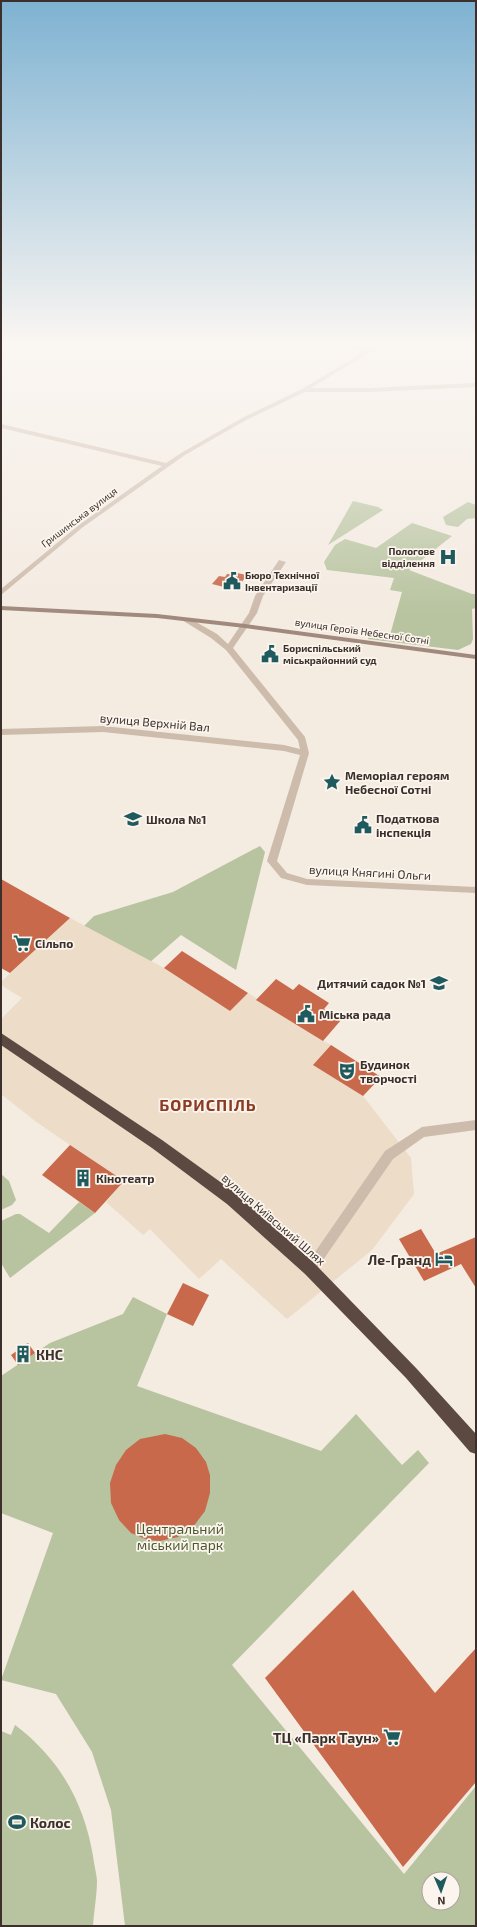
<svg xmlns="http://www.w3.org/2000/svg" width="477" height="1927" viewBox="0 0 477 1927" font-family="'Exo 2',sans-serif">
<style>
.green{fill:#b8c4a0;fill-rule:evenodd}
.plaza{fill:#ecdcc8}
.building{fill:#c8694b}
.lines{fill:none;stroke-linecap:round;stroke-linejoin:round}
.street{fill:#cdbbac;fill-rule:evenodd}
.secondary{fill:#a18a7d;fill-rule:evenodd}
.highway{fill:#5c4a42;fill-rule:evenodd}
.labels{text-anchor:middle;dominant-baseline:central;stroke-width:3.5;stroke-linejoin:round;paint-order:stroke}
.far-street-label{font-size:10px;fill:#3b302b;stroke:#fbf5ee}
.far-poi-label{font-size:10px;font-weight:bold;fill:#3b302b;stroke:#fbf5ee;text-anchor:start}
.street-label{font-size:12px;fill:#3b302b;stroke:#fbf5ee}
.poi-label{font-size:12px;font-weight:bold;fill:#3b302b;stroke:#fbf5ee;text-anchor:start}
.near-poi-label{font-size:14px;font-weight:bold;fill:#3b302b;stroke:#fbf5ee;text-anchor:end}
.near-park-label{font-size:14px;fill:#4a5a2e;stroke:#fbf5ee}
.district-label{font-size:16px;font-weight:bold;letter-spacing:1px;fill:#8c3b22;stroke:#fbf5ee}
</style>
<rect width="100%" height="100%" fill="#f4ebe1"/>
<g class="green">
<path d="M353,501l25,6 5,3 -55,35z"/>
<path d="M468,502l8,3v13l-9,1 -9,8 -12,-2 -3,-8z"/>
<path d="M412,523l40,13 -43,34 63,24h4v14l-4,1 1,30 -2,5 -13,6 -90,-11 1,-6 21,2 12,-43 -12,-2 4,-12 -67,-8 -3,-8 11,-17 10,-6 31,9z"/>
<path d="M260,846l5,6 -29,118 -55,-35 -40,35 -63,-38 16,-16 79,-24z"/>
<path d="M1,1174l8,7 7,19 -4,5 -11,5z"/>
<path d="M79,1202l16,11 -85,65 -9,-15v-42l15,-7h4l29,19z"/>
<path d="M133,1297l34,17 -30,72 184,65 35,-37 46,51 16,-15 11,13 -197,202 172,209 72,-88v140h-351l-14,-116 -19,-58 -36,-58 -55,-14 52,-147 -52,-20v-137l49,-33 73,-29zM429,1879h24v24h-24z"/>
<path d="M15,1725c44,33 69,77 78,131 1,8 3,16 4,24 0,15 -3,31 -4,46h-92v-195l10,4z"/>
</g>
<path class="plaza" d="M70,918l94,50 66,43 18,-18 75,48 8,4 -17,20 49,31 48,62 3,36 -42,56 -85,69 -66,-60 -22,20 -49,-50 -7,6 -37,-33 17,-21 -88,-60 -34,-27v-75l21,-21 -21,-13v-3z"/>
<g class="building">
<path d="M232,572l15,3 -11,15 -24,-6 7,-8 6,1 2,-3h4z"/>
<path d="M1,879l69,39 -60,55 -9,-5z"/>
<path d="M182,951l66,42 -18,18 -66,-43z"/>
<path d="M276,979l17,11 6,-6 30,19 -5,6 17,11 -18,21 -67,-41z"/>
<path d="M331,1045l50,32 -18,19 -50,-31z"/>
<path d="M70,1145l54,36 -29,32 -53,-38z"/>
<path d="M421,1229l15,25 40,-17v51l-15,-24 -37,17 -25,-42z"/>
<path d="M183,1283l26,12 -16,31 -26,-12z"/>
<path d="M28,1343l7,10 -17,12 -7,-10z"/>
<path d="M165,1434l17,4 14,10 10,14 4,13v18l-5,18 -12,16 -15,10 -18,4 -12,-1 -17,-7 -12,-13 -8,-17 -1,-20 6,-18 10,-15 14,-11z"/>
<path d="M353,1590l82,103 41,-45v134l-73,85 -138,-189z"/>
</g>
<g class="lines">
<g class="street">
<path d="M130,343h6l-5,4 -3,-2z"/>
<path d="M200,343l34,2 3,-2h6l-8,6z"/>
<path d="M315,343c18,0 34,4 52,5 6,0 10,-5 18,-5l-74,45h58l107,-5v4l-107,5h-64l-57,27 -63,36 -102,72 -82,68v-6l78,-64 83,-59 -161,-38v-4l165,39 15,-10 63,-36 58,-28 63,-38z"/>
<path d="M279,560l7,2 -23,34 -6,17 -24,35 72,89 4,16 -32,108 10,12 20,6 169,8v6l-169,-8 -26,-7 -14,-17 33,-106 -16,-4 -181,-19 -102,3v-6l102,-3 181,19 16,4 -2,-9 -72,-90 -15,-12 -29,-18 4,-2h3l28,16 11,10 21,-31 6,-17z"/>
<path d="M476,1120v10l-52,7 -31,22 -79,114 -4,2 -4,-2 -2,-4 2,-4 79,-114 37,-24z"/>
</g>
<g class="secondary">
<path d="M3,343h6l-8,6z"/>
<path d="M1,606l156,8 88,10 231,31v4l-231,-31 -88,-10 -156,-8z"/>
</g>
<path class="highway" d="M1,1033l161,107 75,54 78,70 101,104 60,66v20l-6,-2 -64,-74 -101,-104 -78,-70 -75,-56 -151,-103z"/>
</g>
<linearGradient id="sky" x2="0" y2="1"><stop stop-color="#7eb2d2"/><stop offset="0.56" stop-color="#faf6f2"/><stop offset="1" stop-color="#faf6f2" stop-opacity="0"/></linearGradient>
<rect width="477" height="613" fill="url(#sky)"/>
<defs>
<g id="hospital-bare" transform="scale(1.38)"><path d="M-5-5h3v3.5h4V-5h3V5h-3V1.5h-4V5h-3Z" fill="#1f5a5e" stroke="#fbf5ee" stroke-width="2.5" paint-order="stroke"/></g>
<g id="civic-bare" transform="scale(1.38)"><path d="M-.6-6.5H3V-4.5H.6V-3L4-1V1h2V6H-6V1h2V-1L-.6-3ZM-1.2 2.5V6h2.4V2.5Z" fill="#1f5a5e" stroke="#fbf5ee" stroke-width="2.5" paint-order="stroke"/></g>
<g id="sight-bare" transform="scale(1.38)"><path d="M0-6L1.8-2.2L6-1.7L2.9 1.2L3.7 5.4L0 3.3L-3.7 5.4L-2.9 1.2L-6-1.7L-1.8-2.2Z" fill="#1f5a5e" stroke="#fbf5ee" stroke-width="2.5" paint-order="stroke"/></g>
<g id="school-bare" transform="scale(1.38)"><path d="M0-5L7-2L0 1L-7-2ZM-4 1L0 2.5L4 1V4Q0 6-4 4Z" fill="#1f5a5e" stroke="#fbf5ee" stroke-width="2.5" paint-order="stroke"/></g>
<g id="supermarket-bare" transform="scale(1.38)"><path d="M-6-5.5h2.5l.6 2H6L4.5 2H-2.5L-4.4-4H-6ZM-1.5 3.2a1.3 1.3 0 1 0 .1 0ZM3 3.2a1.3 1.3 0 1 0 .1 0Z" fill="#1f5a5e" stroke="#fbf5ee" stroke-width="2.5" paint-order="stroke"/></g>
<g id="theatre-bare" transform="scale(1.38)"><path d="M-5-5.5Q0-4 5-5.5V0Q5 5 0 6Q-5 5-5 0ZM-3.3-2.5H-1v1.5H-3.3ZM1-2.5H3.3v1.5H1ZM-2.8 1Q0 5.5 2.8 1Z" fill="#1f5a5e" stroke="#fbf5ee" stroke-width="2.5" paint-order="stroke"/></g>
<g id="building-bare" transform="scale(1.38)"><path d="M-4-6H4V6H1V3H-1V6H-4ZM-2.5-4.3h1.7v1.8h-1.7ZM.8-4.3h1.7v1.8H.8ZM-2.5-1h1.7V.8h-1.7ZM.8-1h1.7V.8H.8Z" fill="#1f5a5e" stroke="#fbf5ee" stroke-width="2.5" paint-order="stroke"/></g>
<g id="hotel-bare" transform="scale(1.38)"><path d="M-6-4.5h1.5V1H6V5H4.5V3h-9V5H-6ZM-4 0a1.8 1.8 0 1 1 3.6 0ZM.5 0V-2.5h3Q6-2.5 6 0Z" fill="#1f5a5e" stroke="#fbf5ee" stroke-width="2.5" paint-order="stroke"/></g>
<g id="stadium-bare" transform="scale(1.38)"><path d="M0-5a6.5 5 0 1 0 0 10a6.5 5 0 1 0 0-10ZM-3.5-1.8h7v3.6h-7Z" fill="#1f5a5e" stroke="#fbf5ee" stroke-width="2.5" paint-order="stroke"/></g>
</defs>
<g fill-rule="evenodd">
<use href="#hospital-bare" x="448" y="557"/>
<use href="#civic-bare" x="232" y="581"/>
<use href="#civic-bare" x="270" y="654"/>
<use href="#sight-bare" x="332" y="782"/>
<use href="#school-bare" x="133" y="819"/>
<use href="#civic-bare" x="363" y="825"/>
<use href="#supermarket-bare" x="22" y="943"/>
<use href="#school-bare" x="439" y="983"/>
<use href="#civic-bare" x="306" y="1014"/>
<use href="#theatre-bare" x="347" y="1071"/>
<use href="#building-bare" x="83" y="1178"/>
<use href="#hotel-bare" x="444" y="1259"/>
<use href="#building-bare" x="23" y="1354"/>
<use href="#supermarket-bare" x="392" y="1737"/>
<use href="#stadium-bare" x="17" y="1822"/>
</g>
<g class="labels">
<g class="far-street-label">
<text transform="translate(79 517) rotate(-37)">Гришинська вулиця</text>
<text transform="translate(362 631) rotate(8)">вулиця Героїв Небесної Сотні</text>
</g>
<g class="far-poi-label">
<text x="435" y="551" text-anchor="end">Пологове<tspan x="435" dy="12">відділення</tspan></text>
<text x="245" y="575">Бюро Технічної<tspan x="245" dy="12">Інвентаризації</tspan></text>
<text x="283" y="648">Бориспільський<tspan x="283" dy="12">міськрайонний суд</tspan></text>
</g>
<g class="street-label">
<text transform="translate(155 722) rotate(5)">вулиця Верхній Вал</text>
<text transform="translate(370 872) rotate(3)">вулиця Княгині Ольги</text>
<text transform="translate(274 1219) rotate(41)">вулиця Київський Шлях</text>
</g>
<g class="poi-label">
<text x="345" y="775">Меморіал героям<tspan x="345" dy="14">Небесної Сотні</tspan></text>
<text x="376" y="818">Податкова<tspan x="376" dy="14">інспекція</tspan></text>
<text x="146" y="819">Школа №1</text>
<text x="35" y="943">Сільпо</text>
<text x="426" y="983" text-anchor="end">Дитячий садок №1</text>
<text x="319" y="1014">Міська рада</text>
<text x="360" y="1064">Будинок<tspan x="360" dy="14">творчості</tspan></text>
<text x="96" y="1178">Кінотеатр</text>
</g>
<g class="near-poi-label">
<text x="431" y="1259">Ле-Гранд</text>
<text x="36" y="1354" text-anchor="start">КНС</text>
<text x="379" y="1737">ТЦ «Парк Таун»</text>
<text x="30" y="1822" text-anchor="start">Колос</text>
</g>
<g class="near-park-label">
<text x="180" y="1528">Центральний<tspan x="180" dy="16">міський парк</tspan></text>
</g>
<g class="district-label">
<text x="208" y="1104">БОРИСПІЛЬ</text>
</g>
</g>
<rect width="477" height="1927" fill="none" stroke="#3b302b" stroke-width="4"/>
<g transform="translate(441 1891) rotate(178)"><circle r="19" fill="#fbf5ee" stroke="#aea6a0"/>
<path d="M0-3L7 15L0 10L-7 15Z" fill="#1f5a5e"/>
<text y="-6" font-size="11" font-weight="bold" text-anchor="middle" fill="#3b302b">N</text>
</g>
</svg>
